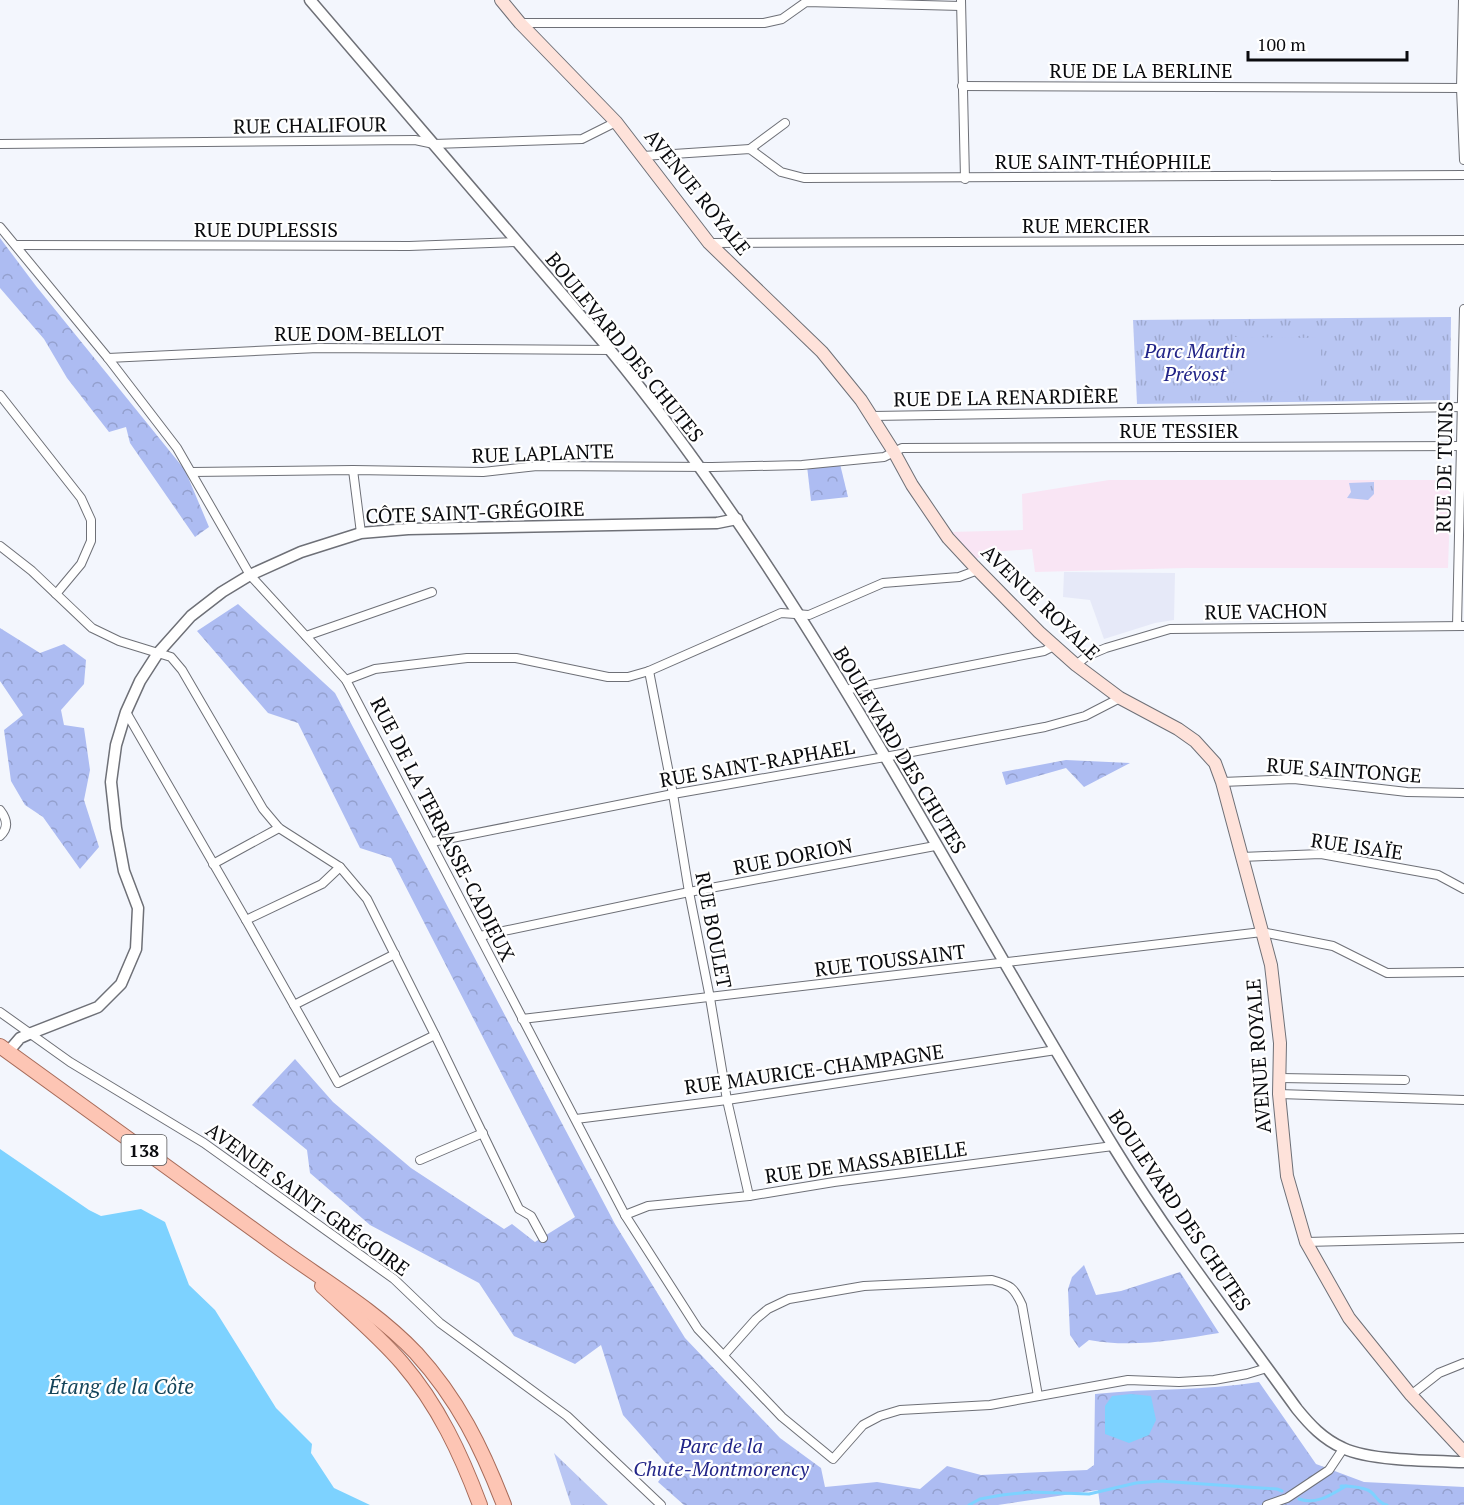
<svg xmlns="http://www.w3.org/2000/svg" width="1464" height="1505" viewBox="0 0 1464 1505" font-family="'PT Serif',serif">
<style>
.built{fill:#e6e9f8}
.education{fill:#f9e5f4}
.grass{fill:url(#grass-tufts)}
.forest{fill:url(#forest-crowns)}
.garden{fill:#b9c6f3}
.water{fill:#7dd2ff}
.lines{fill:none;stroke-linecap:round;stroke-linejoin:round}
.stream{stroke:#7dd2ff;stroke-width:3}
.minor-casing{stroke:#6e7077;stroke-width:10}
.tertiary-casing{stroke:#6e7077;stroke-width:13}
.secondary-casing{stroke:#6e7077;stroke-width:14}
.primary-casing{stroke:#a76b59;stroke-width:16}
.minor{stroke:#fff;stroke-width:8}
.tertiary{stroke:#fff;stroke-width:10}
.secondary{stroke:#fee2da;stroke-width:12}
.primary{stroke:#fdc5b4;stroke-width:14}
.labels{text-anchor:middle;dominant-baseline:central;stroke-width:4.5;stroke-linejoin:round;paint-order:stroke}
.shield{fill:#fff;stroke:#545456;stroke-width:1.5}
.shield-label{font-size:18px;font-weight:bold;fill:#0a0b0e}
.street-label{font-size:20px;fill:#0a0b0e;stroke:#fff}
.park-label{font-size:20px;font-style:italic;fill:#222588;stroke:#fff}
.water-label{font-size:21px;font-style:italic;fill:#13445a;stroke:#fff}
</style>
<defs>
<pattern id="grass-tufts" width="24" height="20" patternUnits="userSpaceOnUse" patternTransform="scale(1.5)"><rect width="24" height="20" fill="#b9c6f3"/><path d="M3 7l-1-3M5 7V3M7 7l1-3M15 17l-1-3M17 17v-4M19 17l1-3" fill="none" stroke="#9ea9cf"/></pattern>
<pattern id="forest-crowns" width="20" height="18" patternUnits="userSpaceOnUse" patternTransform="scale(1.5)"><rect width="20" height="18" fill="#adbcf2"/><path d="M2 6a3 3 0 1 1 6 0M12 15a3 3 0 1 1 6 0" fill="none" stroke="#94a0ce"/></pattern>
</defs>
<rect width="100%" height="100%" fill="#f3f6fd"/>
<path class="built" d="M1064,572l111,1 -1,47 -19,3 -51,16 -14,-39 -27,-3z"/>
<path class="education" d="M1109,480h342l-3,88h-262l-151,4 -3,-23 -42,3 -14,7 -26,-27 73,-2 -1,-36z"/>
<g class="grass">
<path d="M1451,317l-1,83 -313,4 -4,-84z"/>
<path d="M1374,482v12l-6,6 -21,-2 4,-6 -2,-9z"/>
<path d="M554,1453l3,3 51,49h-37z"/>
</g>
<g class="forest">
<path d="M0,238l36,48 149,184 24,57 -14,10 -65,-94 -4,-16 -17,5 -42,-54 -23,-39 -44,-51z"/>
<path d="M840,464l8,33 -37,4 -4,-35z"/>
<path d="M238,604l97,89 280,531 70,114 95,100 41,30 4,19 52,-5 43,7 27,-23 34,9 106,-5 7,-5 1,-71c55,-6 110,-3 164,-12l57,82 48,18 100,5v18h-364l-2,-15 -100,15h-314l-26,-23 11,-15 -46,-52 -22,-70 -26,19 -61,-28 -35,-53 -109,-58 -60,-52 -3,-23 -55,-45 43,-46 38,43 78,66 93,61 8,-5 23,18 40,-25 -184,-359 -31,-10 -62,-125 -30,-10 -71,-82z"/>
<path d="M0,628l40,25 24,-9 22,16 -2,24 -23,26 3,15 20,3 6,42 -6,30 15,47 -19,22 -37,-52 -18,-12 -14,-24 -7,-51 19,-15 -23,-34z"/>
<path d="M1066,760l64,3 -46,24 -18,-19 -60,17 -4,-13z"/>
<path d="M1084,1265l12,30 25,-4 59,-19 39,61c-43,7 -87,15 -130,7l-10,8 -9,-13 -2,-46 4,-12z"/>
</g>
<path class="garden" d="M1234,337l87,1v54l-88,-1z"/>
<g class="water">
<path d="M0,1149l89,61 12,6 40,-7 24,13 24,63 26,25 61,98 36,36 -1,9 23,35 36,17h-370z"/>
<path d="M1131,1394l20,2 5,24 -7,15 -20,8 -24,-9v-28l7,-10z"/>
</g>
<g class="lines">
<g class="stream">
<path d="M1346,1486c7,1 19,1 25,6 7,6 7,11 16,13"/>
<path d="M1299,1499c18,6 31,-4 47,-13h-5"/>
<path d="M969,1505l11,-6 22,-4 28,-3 59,2 47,-11 24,-2 117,8 5,2"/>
</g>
<g class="minor-casing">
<g id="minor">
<path d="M961,0l4,179"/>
<path d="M1463,0l-2,88 3,72"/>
<path d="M520,23h244l18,-4 24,-17 155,4"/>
<path d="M962,86l502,2"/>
<path d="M0,144l415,-4 19,4 148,-5 34,-17"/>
<path d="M750,149l35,-26"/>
<path d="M643,156l107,-7 31,23 23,6 660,-3"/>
<path d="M0,227l108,131 69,90 73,127 96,105 279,535 73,114 84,88 51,42 30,-34 17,-9 20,-6 90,-5 138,-25 51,2 35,-2 33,-6 20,-6"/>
<path d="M709,243l755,-3"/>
<path d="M16,245l393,1 107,-4"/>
<path d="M108,358l210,-10 292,2"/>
<path d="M0,395l81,103 10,22v21l-10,23 -25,30"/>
<path d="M872,416l592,-9"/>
<path d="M353,470l8,63"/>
<path d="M192,472l161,-2 130,2 54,-6 175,1 90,-2 82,-8 18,-9 562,-2"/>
<path d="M0,546l32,25 60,57 27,13 52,16 11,13 81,139 16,19 61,39 27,32 68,136 84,174 12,7 12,22"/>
<path d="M1457,626l7,-317"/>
<path d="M306,636l126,-44"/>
<path d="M1076,665l11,-9 19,-8 64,-19 294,-3"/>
<path d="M649,671l24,123 16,98 21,106 17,102 22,96"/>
<path d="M346,680l29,-11 92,-11h49l92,19h20l21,-6 132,-58 28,2 74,-32 76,-6 19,-7"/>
<path d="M845,690l199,-39 10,-5"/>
<path d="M126,712l120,208 92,163 97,-48"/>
<path d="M1222,782l72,-3 113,13 57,1"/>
<path d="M0,810c7,9 9,18 0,26"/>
<path d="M432,842l241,-48 212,-37 160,-30 40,-11 35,-18"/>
<path d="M1241,857l80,-3 117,21 26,14"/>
<path d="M213,864l66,-36"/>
<path d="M246,920l76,-36 18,-17"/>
<path d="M480,936l209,-44 246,-46"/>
<path d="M294,1005l101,-51"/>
<path d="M0,1012l70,50 134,81 190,136 46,44 127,93 94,89"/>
<path d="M522,1019l740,-87 71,14 54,27 77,-1"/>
<path d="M1280,1078l125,2"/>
<path d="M1279,1094l185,6"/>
<path d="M576,1119l151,-19 329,-50"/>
<path d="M420,1160l63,-27"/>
<path d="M625,1215l23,-9 101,-10 85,-14 279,-36"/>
<path d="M1306,1242l158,-4"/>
<path d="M724,1355l32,-36 12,-10 21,-10 75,-13 128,-6c18,5 22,7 30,25l16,91"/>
<path d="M1411,1395l28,-22 25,-10"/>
<path d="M1267,1505l20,-7 42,-28 14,-21"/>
</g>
</g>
<g class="tertiary-casing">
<g id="tertiary">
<path d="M310,0l300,350c200,244 340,531 505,799 55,90 120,174 182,260 13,16 26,30 46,39 27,13 90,13 121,14"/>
<path d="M8,1052l12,-14 9,-4 69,-27 23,-23 15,-35 2,-41 -14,-37 -8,-43 -5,-46 5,-37 10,-33 14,-31 18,-28 33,-37 31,-24 28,-17 51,-23 60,-19 47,-4 309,-6 20,-4"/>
</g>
</g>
<g class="secondary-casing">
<path id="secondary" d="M501,0l19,23 96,99 93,121 113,109 39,48 33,52 18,33 36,53 26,28 65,66 37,33 44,33 58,31 17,12 20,22 7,19 49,183 9,78 -1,51 8,82 19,66 43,76 62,77 53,57"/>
</g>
<g class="primary-casing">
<g id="primary">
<path d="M0,1046c91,65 181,132 272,197 49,36 102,66 144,110 42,46 66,95 88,152"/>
<path d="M322,1286c27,25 56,49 80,77 36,42 59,91 78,142"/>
</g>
</g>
<use href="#minor" class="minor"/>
<use href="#tertiary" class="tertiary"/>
<use href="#secondary" class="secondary"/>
<use href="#primary" class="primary"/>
</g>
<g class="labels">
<rect class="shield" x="121.5" y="1135" width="45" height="30" rx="4.5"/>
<g class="shield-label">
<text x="144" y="1150">138</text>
</g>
<g class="street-label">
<text x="1141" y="70">RUE DE LA BERLINE</text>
<text transform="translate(310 125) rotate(-1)">RUE CHALIFOUR</text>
<text x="1103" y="161">RUE SAINT-THÉOPHILE</text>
<text transform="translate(698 192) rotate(51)">AVENUE ROYALE</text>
<text x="1086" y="225">RUE MERCIER</text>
<text x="266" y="229">RUE DUPLESSIS</text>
<text x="359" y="333">RUE DOM-BELLOT</text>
<text transform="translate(625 347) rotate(51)">BOULEVARD DES CHUTES</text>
<text transform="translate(1006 397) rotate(-1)">RUE DE LA RENARDIÈRE</text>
<text x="1179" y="430">RUE TESSIER</text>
<text transform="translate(543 453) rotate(-2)">RUE LAPLANTE</text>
<text transform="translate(1444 467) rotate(-89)">RUE DE TUNIS</text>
<text transform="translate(475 512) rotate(-2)">CÔTE SAINT-GRÉGOIRE</text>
<text transform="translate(1041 602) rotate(44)">AVENUE ROYALE</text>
<text transform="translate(1266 611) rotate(-1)">RUE VACHON</text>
<text transform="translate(900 750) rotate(59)">BOULEVARD DES CHUTES</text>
<text transform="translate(757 763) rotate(-10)">RUE SAINT-RAPHAEL</text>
<text transform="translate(1344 770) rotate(4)">RUE SAINTONGE</text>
<text transform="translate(443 829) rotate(63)">RUE DE LA TERRASSE-CADIEUX</text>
<text transform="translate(1357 846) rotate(8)">RUE ISAÏE</text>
<text transform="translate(793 856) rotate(-11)">RUE DORION</text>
<text transform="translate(714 930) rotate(79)">RUE BOULET</text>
<text transform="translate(890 960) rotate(-7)">RUE TOUSSAINT</text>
<text transform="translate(1258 1056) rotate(-94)">AVENUE ROYALE</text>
<text transform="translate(814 1069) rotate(-8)">RUE MAURICE-CHAMPAGNE</text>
<text transform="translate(866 1162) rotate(-8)">RUE DE MASSABIELLE</text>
<text transform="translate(308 1199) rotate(36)">AVENUE SAINT-GRÉGOIRE</text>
<text transform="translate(1180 1210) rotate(56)">BOULEVARD DES CHUTES</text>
</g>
<g class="park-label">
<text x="1195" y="350">Parc Martin<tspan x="1195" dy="23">Prévost</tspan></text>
<text x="721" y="1445">Parc de la<tspan x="721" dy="23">Chute-Montmorency</tspan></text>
</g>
<g class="water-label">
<text x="121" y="1386">Étang de la Côte</text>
</g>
</g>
<path d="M1248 51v9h159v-9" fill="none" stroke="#0a0b0e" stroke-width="3"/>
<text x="1257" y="51" font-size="18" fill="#0a0b0e" stroke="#ffffff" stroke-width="4.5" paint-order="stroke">100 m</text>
</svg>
